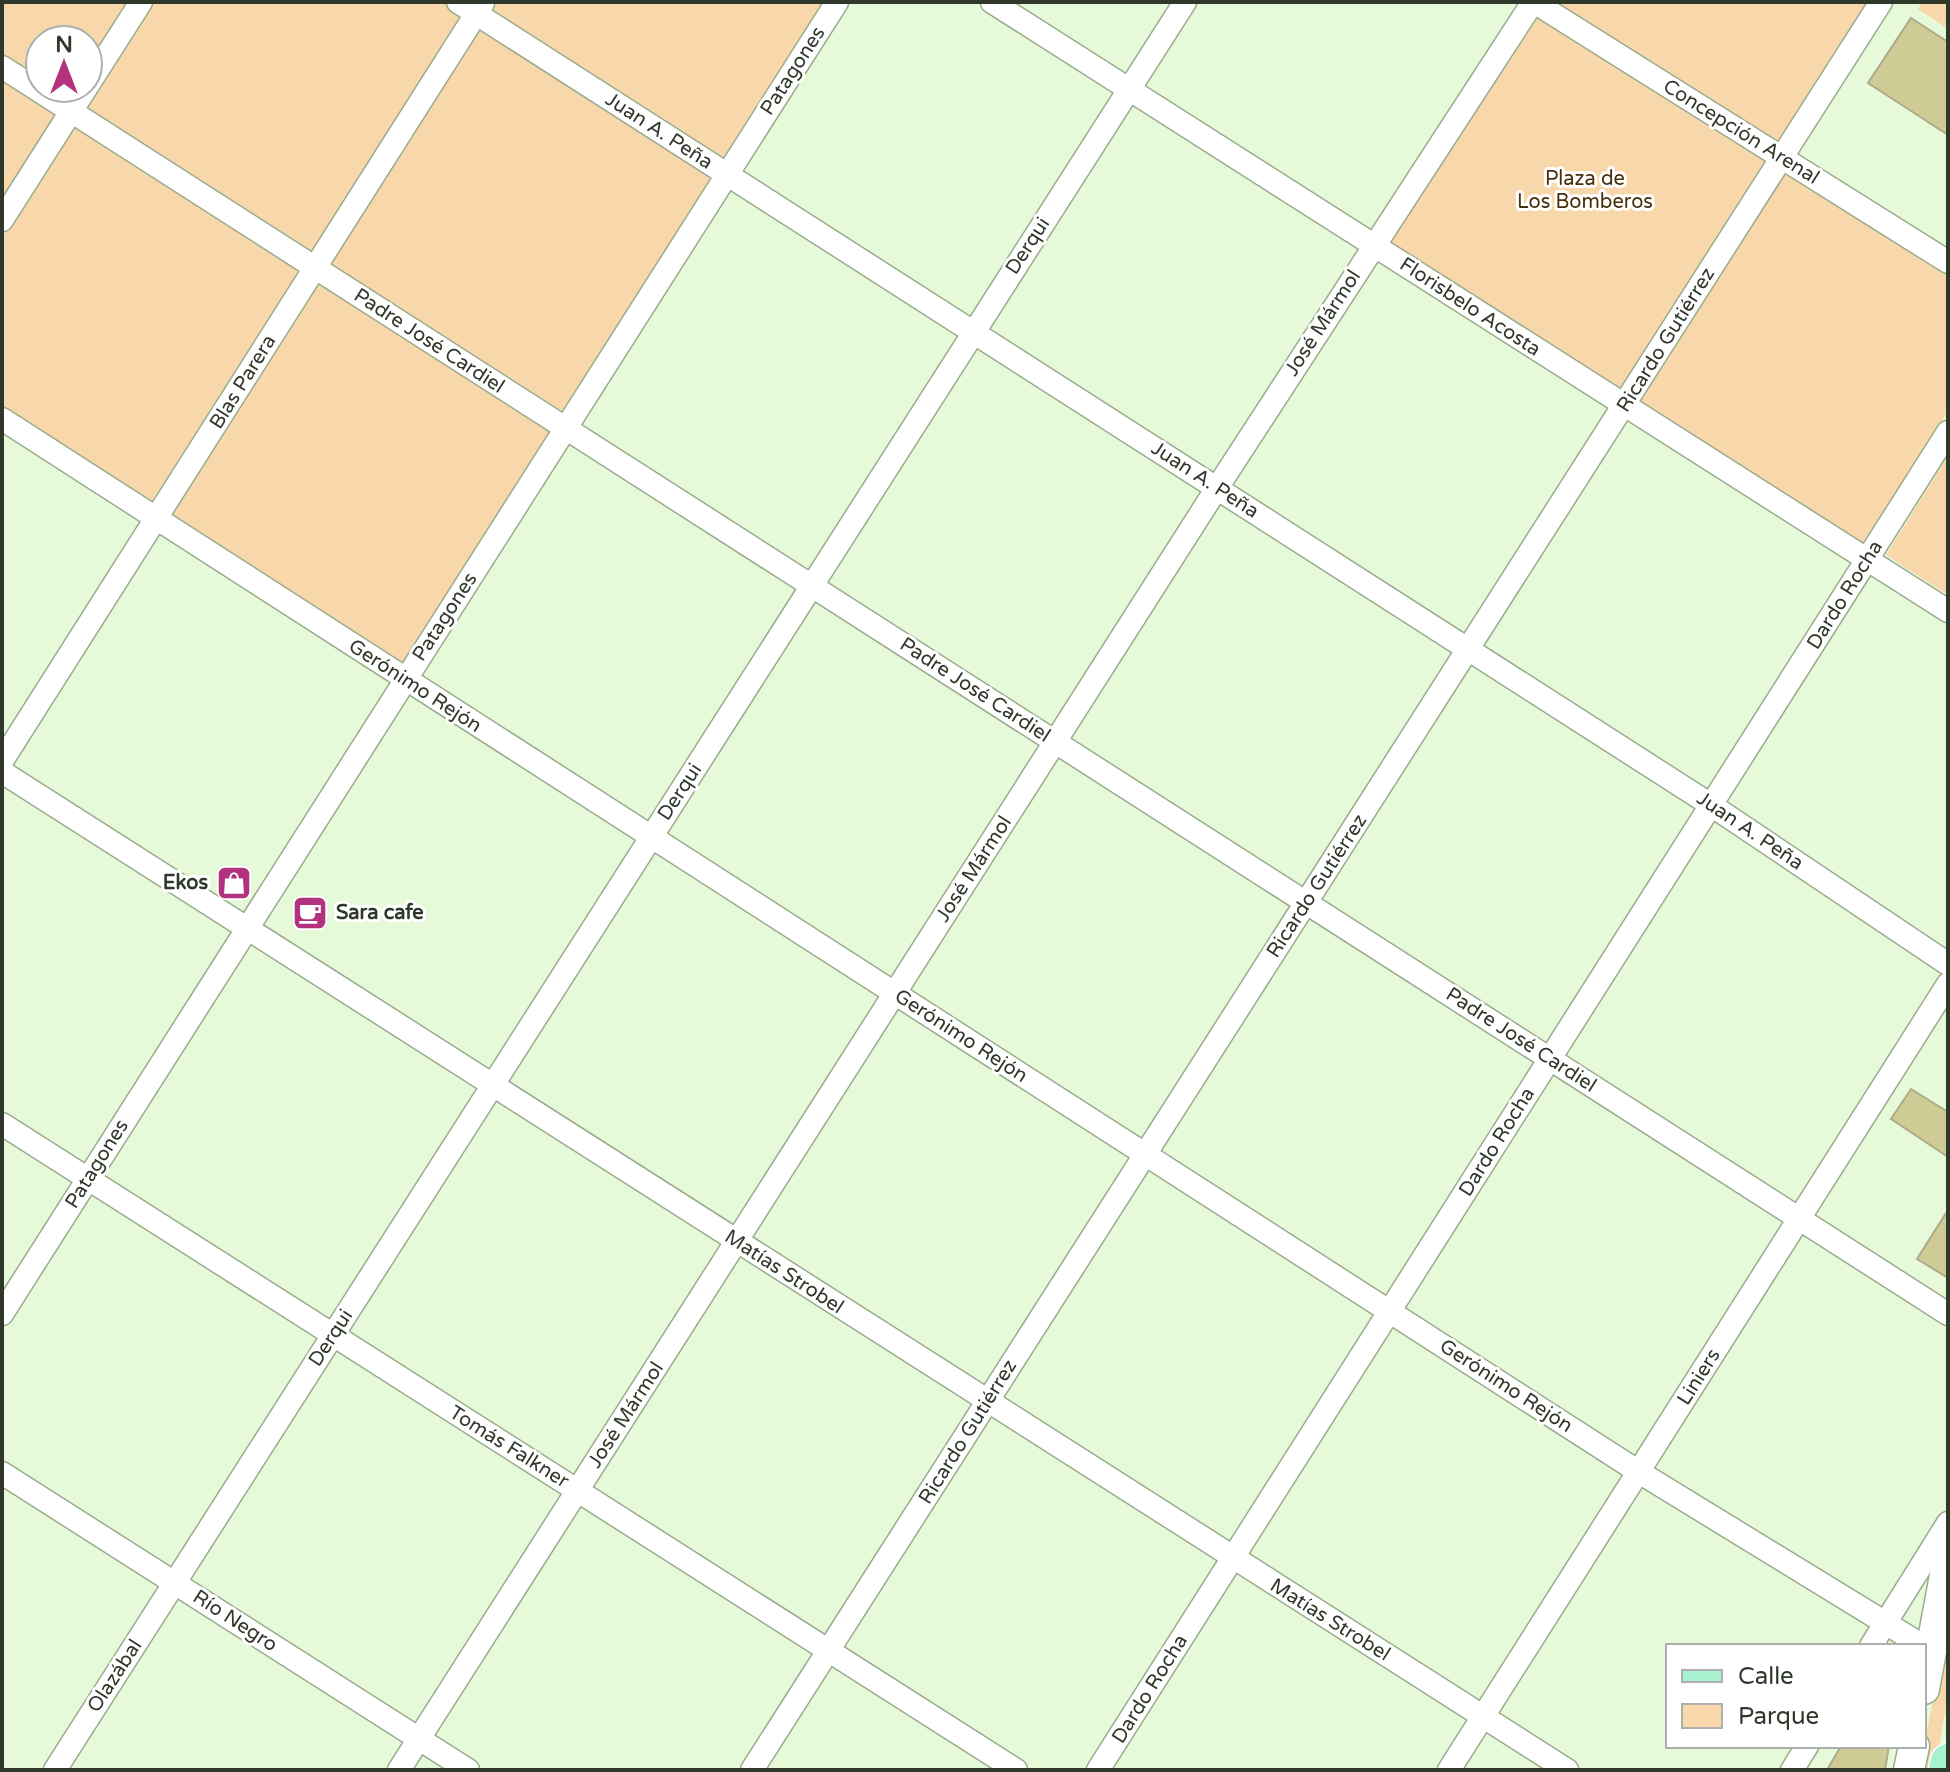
<svg xmlns="http://www.w3.org/2000/svg" width="1950" height="1772" viewBox="0 0 1950 1772" font-family="'Varela Round',sans-serif">
<style>
.green{fill:#f8d8aa}
.building{fill:#cecb94;stroke:#adab89;stroke-width:2}
.lines{fill:none;stroke-linecap:round;stroke-linejoin:round}
.minor-casing{stroke:#99ab8e;stroke-width:25}
.secondary-casing{stroke:#99ab8e;stroke-width:33}
.primary-casing{stroke:#fff;stroke-width:37}
.minor{stroke:#fff;stroke-width:22}
.secondary{stroke:#fff;stroke-width:30}
.primary{stroke:#a7f1d1;stroke-width:34}
.labels{text-anchor:middle;dominant-baseline:central;stroke-width:6;stroke-linejoin:round;paint-order:stroke}
.street-label{font-size:20px;fill:#30382c;stroke:#fff}
.park-label{font-size:20px;fill:#462f09;stroke:#fff}
.poi-label{font-size:20px;font-weight:bold;fill:#30382c;stroke:#fff;text-anchor:end}
</style>
<rect width="100%" height="100%" fill="#e6fada"/>
<g class="green">
<path d="M2,2h126l-40,63v-25h-48v41l-38,-24z"/>
<path d="M152,2h293l20,12 -151,238 -230,-144z"/>
<path d="M497,2h326l-99,156 -233,-147z"/>
<path d="M1538,2h337l-254,398 -239,-160z"/>
<path d="M1922,2h26v27l-30,-20z"/>
<path d="M479,30l234,146 -149,236 -234,-147z"/>
<path d="M2,81l53,34 -53,82z"/>
<path d="M74,124l227,145 -149,232 -150,-95v-169z"/>
<path d="M1784,171l164,103v137l-85,132 -224,-142z"/>
<path d="M318,283l235,148 -149,234 -235,-148z"/>
<path d="M1948,456v139l-62,-40z"/>
<path d="M1948,1617v80l-13,73h-15z"/>
</g>
<g class="building">
<path d="M1911,18l37,24v93l-80,-52z"/>
<path d="M1911,1089l37,23v45l-57,-38z"/>
<path d="M1948,1210v68l-31,-19z"/>
<path d="M1841,1746h48l-4,24h-58z"/>
</g>
<g class="lines">
<g class="minor-casing">
<g id="minor">
<path d="M458,2l1253,803 237,159"/>
<path d="M992,2l956,609"/>
<path d="M1534,2l414,260"/>
<path d="M2,67l1946,1247"/>
<path d="M88,85l53,-83"/>
<path d="M2,220l84,-132"/>
<path d="M2,419l1637,1053 284,174"/>
<path d="M2,761l481,-758"/>
<path d="M2,772l1565,998"/>
<path d="M2,1124l1014,646"/>
<path d="M2,1314l835,-1312"/>
<path d="M2,1473l466,297"/>
<path d="M1871,1646l77,-123"/>
<path d="M55,1770l1130,-1768"/>
<path d="M399,1770l818,-1282 316,-486"/>
<path d="M752,1770l1129,-1768"/>
<path d="M1098,1770l850,-1338"/>
<path d="M1449,1770l499,-786"/>
<path d="M1792,1770l15,-24"/>
</g>
</g>
<g class="secondary-casing">
<g id="secondary">
<path d="M1924,1689l24,-130"/>
<path d="M1909,1770l5,-24"/>
</g>
</g>
<g class="primary-casing">
<path id="primary" d="M1946,1770l2,-9"/>
</g>
<use href="#minor" class="minor"/>
<use href="#secondary" class="secondary"/>
<use href="#primary" class="primary"/>
</g>
<defs>
<g id="shop-square" transform="scale(1.8)"><rect x="-9" y="-9" width="18" height="18" rx="4" fill="#b2327d" stroke="#fff"/><path d="M-5-2.5h2.3a2.7 3.5 0 0 1 5.4 0H5L5.5 6h-11ZM-1.5-2.5h3a1.5 2.3 0 0 0-3 0Z" fill="#fff"/></g>
<g id="cafe-square" transform="scale(1.8)"><rect x="-9" y="-9" width="18" height="18" rx="4" fill="#b2327d" stroke="#fff"/><path d="M-5.5-4.5H6V0H3Q3 3.5 0 3.5H-2.5Q-5.5 3.5-5.5 0ZM3-3.2v2h1.7v-2ZM-6 4.5H4V6H-6Z" fill="#fff"/></g>
</defs>
<g fill-rule="evenodd">
<use href="#shop-square" x="234" y="883"/>
<use href="#cafe-square" x="310" y="913"/>
</g>
<g class="labels">
<g class="street-label">
<text transform="translate(793 71) rotate(-57)">Patagones</text>
<text transform="translate(659 131) rotate(33)">Juan A. Peña</text>
<text transform="translate(1741 132) rotate(32)">Concepción Arenal</text>
<text transform="translate(1028 246) rotate(-57)">Derqui</text>
<text transform="translate(1470 307) rotate(33)">Florisbelo Acosta</text>
<text transform="translate(1323 323) rotate(-57)">José Mármol</text>
<text transform="translate(1666 340) rotate(-58)">Ricardo Gutiérrez</text>
<text transform="translate(429 341) rotate(33)">Padre José Cardiel</text>
<text transform="translate(243 382) rotate(-58)">Blas Parera</text>
<text transform="translate(1205 480) rotate(33)">Juan A. Peña</text>
<text transform="translate(1845 595) rotate(-58)">Dardo Rocha</text>
<text transform="translate(445 617) rotate(-57)">Patagones</text>
<text transform="translate(415 686) rotate(33)">Gerónimo Rejón</text>
<text transform="translate(975 690) rotate(33)">Padre José Cardiel</text>
<text transform="translate(680 792) rotate(-57)">Derqui</text>
<text transform="translate(1750 831) rotate(34)">Juan A. Peña</text>
<text transform="translate(974 869) rotate(-57)">José Mármol</text>
<text transform="translate(1317 886) rotate(-57)">Ricardo Gutiérrez</text>
<text transform="translate(961 1036) rotate(33)">Gerónimo Rejón</text>
<text transform="translate(1521 1040) rotate(33)">Padre José Cardiel</text>
<text transform="translate(1497 1142) rotate(-58)">Dardo Rocha</text>
<text transform="translate(97 1164) rotate(-58)">Patagones</text>
<text transform="translate(784 1272) rotate(33)">Matías Strobel</text>
<text transform="translate(331 1338) rotate(-57)">Derqui</text>
<text transform="translate(1699 1377) rotate(-58)">Liniers</text>
<text transform="translate(1506 1386) rotate(33)">Gerónimo Rejón</text>
<text transform="translate(626 1415) rotate(-57)">José Mármol</text>
<text transform="translate(968 1432) rotate(-58)">Ricardo Gutiérrez</text>
<text transform="translate(509 1447) rotate(32)">Tomás Falkner</text>
<text transform="translate(1330 1620) rotate(32)">Matías Strobel</text>
<text transform="translate(235 1621) rotate(33)">Río Negro</text>
<text transform="translate(115 1676) rotate(-57)">Olazábal</text>
<text transform="translate(1150 1689) rotate(-58)">Dardo Rocha</text>
</g>
<g class="park-label">
<text x="1585" y="179">Plaza de<tspan x="1585" dy="23">Los Bomberos</tspan></text>
</g>
<g class="poi-label">
<text x="208" y="883">Ekos</text>
<text x="336" y="913" text-anchor="start">Sara cafe</text>
</g>
</g>
<rect width="1950" height="1772" fill="none" stroke="#30382c" stroke-width="8"/>
<rect x="1666" y="1644" width="260" height="104" fill="#ffffff" stroke="#acafab" stroke-width="2"/>
<rect x="1682" y="1670" width="40" height="12" fill="#a7f1d1" stroke="#acafab" stroke-width="2"/>
<text x="1738" y="1684" font-size="24" fill="#30382c">Calle</text>
<rect x="1682" y="1704" width="40" height="24" fill="#f8d8aa" stroke="#acafab" stroke-width="2"/>
<text x="1738" y="1724" font-size="24" fill="#30382c">Parque</text>
<g transform="translate(64 64)"><circle r="38" fill="#ffffff" stroke="#acafab" stroke-width="2"/>
<path d="M0-6L14 30L0 20L-14 30Z" fill="#b2327d"/>
<text y="-12" font-size="22" font-weight="bold" text-anchor="middle" fill="#30382c">N</text>
</g>
</svg>
